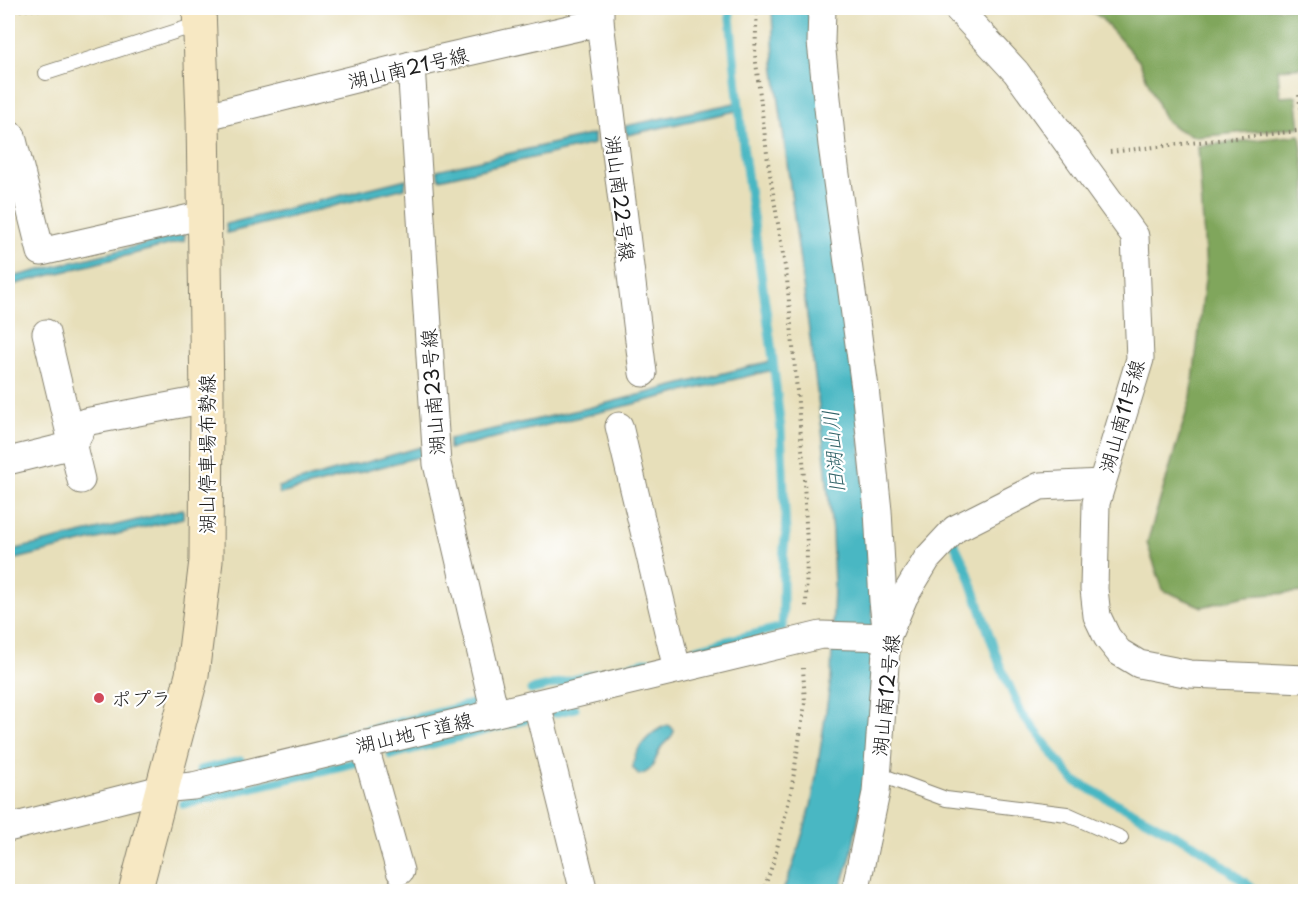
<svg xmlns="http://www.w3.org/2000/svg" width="1313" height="899" viewBox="0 0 1313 899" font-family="'Playpen Sans','Klee One',sans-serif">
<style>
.forest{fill:#80a65b;stroke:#4e613c;stroke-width:1.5}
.water{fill:#49b7c3;stroke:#326a70;stroke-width:1.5}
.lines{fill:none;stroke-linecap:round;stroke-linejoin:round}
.stream{stroke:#49b7c3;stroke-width:9}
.service-casing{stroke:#827e6b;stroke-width:16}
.minor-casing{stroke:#827e6b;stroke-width:29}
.secondary-casing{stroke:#827e6b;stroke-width:35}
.path{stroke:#827e6b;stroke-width:4;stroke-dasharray:1.5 4.5;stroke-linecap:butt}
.service{stroke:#fff;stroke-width:14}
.minor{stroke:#fff;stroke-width:27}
.secondary{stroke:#f7e8c3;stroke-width:33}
.poi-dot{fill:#d1495b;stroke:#fff;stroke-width:2}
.labels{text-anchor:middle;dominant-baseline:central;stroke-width:4.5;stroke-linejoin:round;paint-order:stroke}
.street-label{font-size:20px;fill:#1c1c1c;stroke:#fff}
.poi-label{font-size:20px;fill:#1c1c1c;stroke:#fff;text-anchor:start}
.water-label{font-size:21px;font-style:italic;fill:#306267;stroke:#fff}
</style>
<rect width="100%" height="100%" fill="#fff"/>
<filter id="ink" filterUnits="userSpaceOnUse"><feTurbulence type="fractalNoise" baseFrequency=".0167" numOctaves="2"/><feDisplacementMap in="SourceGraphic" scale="12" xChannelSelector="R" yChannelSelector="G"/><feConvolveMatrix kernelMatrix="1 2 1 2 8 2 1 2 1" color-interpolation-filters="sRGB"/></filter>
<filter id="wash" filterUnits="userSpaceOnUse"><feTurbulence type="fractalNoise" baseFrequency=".008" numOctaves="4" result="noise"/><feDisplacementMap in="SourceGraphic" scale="24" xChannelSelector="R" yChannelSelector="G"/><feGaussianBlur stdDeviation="1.35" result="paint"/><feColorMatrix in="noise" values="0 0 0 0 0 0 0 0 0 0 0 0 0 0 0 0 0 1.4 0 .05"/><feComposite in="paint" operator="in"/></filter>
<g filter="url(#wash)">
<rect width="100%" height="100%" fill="#e7dfba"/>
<g class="forest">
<path d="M1086,8h219l-1,59 -26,2 2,28 16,-1 4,31 -104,10 -19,-8 -13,-10 -25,-58 -38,-43z"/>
<path d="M1300,135l6,43 -1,414 -59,4 -44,11 -39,-17 -16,-47 44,-146 15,-126 -8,-125z"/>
</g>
<g class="water">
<path d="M772,8h40l45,388 16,222 -2,137 -20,101 -11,35h-57l11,-29 17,-56 7,-42 13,-86 3,-93 -2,-53 -10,-102 -48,-367z"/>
<path d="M735,103l1,8 -109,24 -2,-9z"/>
<path d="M594,134v10l-155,35 -2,-9z"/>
<path d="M406,179l-1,9 -178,45 -1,-9z"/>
<path d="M185,234l-1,7 -176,45v-8z"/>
<path d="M771,361l2,9 -324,79v-10l139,-31z"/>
<path d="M421,447l1,9 -142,38 -2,-7z"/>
<path d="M183,509v9l-175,43v-10z"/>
<path d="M668,725l6,5c-1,8 -7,10 -12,16 -8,12 -6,25 -23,29l-6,-7c-1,-18 19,-38 35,-43z"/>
</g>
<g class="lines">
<g class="stream">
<path d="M953,541l14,29 32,93 22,49 52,68 130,70 54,42"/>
<path d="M696,649l86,-22c3,-31 -2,-63 4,-94l-5,-103 -9,-78 -29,-206 -14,-138"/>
<path d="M531,690l118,-29"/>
<path d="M554,713l21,-5"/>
<path d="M339,737l133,-33"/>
<path d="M391,755l134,-35"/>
<path d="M200,770l41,-9"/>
<path d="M183,804l175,-42"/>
</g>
</g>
</g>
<g filter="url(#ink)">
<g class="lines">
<g class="service-casing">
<g id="service">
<path d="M46,73l153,-49"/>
<path d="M878,774l68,25 121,15 54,24"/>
</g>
</g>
<g class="minor-casing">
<g id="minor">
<path d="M957,8l59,64 119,164 5,123 -44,144 -2,86 3,27 10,21 12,15 20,12 51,10 116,5"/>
<path d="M600,22l43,351"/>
<path d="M411,65l26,399 58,249"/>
<path d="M203,117l208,-52 189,-43v-14"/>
<path d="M8,137l4,-1 29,116 163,-37"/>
<path d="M46,333l35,147"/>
<path d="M619,426l58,243"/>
<path d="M8,461l65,-16 12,-23 122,-23"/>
<path d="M537,704l47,188"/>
<path d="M364,744l36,127"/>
<path d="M8,828l153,-39 32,-3 628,-151 66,2 -4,-36 -5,-90 -13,-123 -33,-243 -11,-103 1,-34"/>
<path d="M855,892l21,-99 11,-156 17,-40 23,-38 28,-30 85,-43 61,-3"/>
</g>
</g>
<g class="secondary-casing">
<path id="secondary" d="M135,892l57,-217 14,-114 1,-162 -4,-282 -4,-109"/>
</g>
<g class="path">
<path d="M757,8l-2,46 13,108 19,117 16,180 4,87 -1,64"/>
<path d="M8,10l79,-2"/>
<path d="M1299,95l7,68"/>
<path d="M1110,152l187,-21"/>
<path d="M763,892l11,-32 17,-68 14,-89 -2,-35"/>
</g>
<use href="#service" class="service"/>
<use href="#minor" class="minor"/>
<use href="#secondary" class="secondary"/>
</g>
</g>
<circle class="poi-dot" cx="99" cy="698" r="6"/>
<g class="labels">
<g class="street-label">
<text transform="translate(408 67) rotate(-13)">湖山南21号線</text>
<text transform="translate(621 198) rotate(83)">湖山南22号線</text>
<text transform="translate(432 392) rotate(-94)">湖山南23号線</text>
<text transform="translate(1121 416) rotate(-74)">湖山南11号線</text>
<text transform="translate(206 454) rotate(-90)">湖山停車場布勢線</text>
<text transform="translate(885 695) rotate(-84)">湖山南12号線</text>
<text transform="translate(414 732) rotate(-13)">湖山地下道線</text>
</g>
<g class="poi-label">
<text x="111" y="698">ポプラ</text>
</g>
<g class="water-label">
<text transform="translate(832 452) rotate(-95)">旧湖山川</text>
</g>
</g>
<rect width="1313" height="899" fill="none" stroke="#fff" stroke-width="30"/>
</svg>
